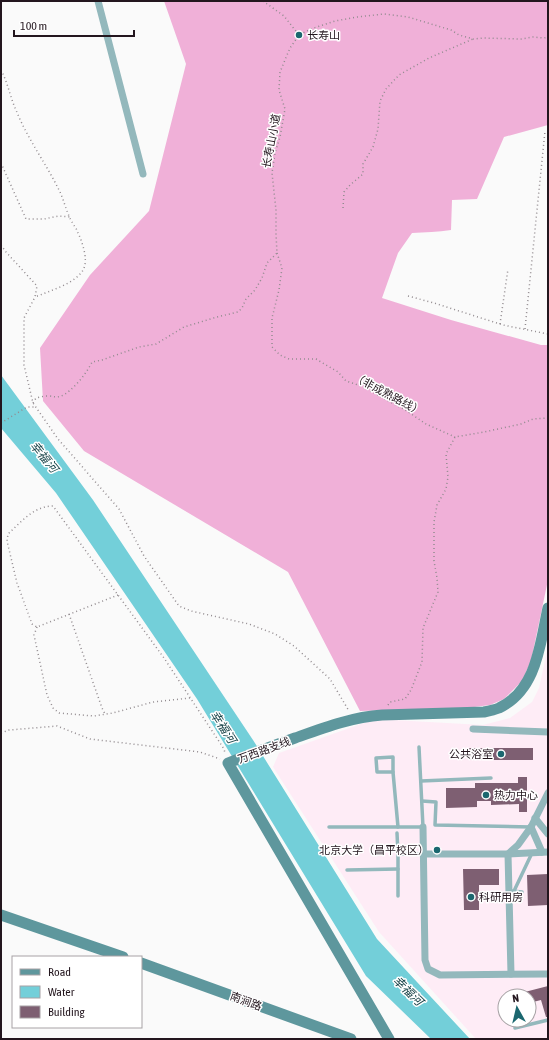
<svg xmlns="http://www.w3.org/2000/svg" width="549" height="1040" viewBox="0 0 549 1040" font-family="'Asap Condensed','Noto Sans SC',sans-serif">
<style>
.built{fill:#feecf6;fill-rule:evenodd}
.forest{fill:#f0b0d8}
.water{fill:#73cfd9}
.building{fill:#7e5f72}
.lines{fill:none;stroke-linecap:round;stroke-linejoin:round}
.path{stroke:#928b8f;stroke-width:1.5;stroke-dasharray:1 3;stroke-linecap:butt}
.lane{stroke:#93b8bc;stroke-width:3.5}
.street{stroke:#93b8bc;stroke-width:7}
.secondary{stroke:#5e979d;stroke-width:11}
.poi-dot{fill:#1b676f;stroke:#fff;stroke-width:1.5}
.labels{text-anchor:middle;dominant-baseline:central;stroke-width:3;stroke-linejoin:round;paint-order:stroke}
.poi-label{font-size:11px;fill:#23161e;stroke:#fff;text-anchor:start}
.street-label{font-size:11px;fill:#23161e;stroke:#fff}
.water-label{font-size:12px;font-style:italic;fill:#133f44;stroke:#fff}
</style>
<rect width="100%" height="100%" fill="#fafafa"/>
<path class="built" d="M548,646v393h-72l-97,-107 -106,-165 6,-14 96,-34 108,6 27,-7 22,-16 7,-14zM505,996h24v24h-24z"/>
<path class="forest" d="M164,1h384v124l-44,12 -27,62 -25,1 -1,30c-13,2 -26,2 -39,3l-14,20 -16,45 69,22 90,25h7v235l-17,81 -9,20 -18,18 -14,6 -24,3 -106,3 -72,-139 -204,-121 -41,-50 -3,-53 50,-73 59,-64 37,-147z"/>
<path class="water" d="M1,375l92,125 160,240 124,199 93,100h-39l-65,-63 -169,-277 -141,-206 -55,-65z"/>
<g class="building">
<rect x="469" y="748" width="64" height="12"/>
<path d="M518,777h9v35h-8v-8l-28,1v-4h-14v6l-31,1v-20h29v-5h43z"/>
<path d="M463,869h36v16h-20v25h-15z"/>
<path d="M548,874v31l-20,1 -1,-31z"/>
<path d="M548,986v31h-2l-5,-17 -12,3v-7h-12v-2z"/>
</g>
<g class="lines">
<g class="path">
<path d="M263,1l21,15 15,19"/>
<path d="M1,70c7,13 9,27 15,40 11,28 29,52 42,78 6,11 8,24 14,34 2,4 5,7 6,11 4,8 10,26 6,35 -6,15 -35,23 -49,29"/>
<path d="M1,163l25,56h18l15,-3 11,1"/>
<path d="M343,208l1,-16 6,-7 13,-11v-10l10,-17 5,-18 2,-28 6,-12 13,-14 30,-17 44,-19"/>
<path d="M1,245l5,7 31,34 -2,11 -11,21v47l9,38 25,36 61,70 25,47 35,50 12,5 58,13 26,10 19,12 36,33 19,32"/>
<path d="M277,253l5,15 -3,22 -7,28v29l8,8 9,4h27l22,13 8,9 15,5 46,25 19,13 29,13"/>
<path d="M408,296l26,7 69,22 45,9"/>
<path d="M500,324l8,-55"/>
<path d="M525,329l20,-198"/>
<path d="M33,403l3,-5c4,-1 8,-2 12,-2 5,0 8,2 13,0 11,-4 26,-23 31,-34l10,-2 37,-13 17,-3 28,-17 33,-10 21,-5 4,-4 4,-9 9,-9 7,-12 5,-15 10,-10 -1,-19v-24l-4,-37 3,-20 5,-16 5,-28 -6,-19 1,-18 10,-24 9,-13 12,-6 24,-8 22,-4 27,-3 24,3 43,13 8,5 14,4 10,-1 38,1 12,-2 11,1 4,-1"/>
<path d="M1,423l26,-16h8"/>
<path d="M118,595l-81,32 -5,-3 -15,-41 -10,-42 1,-7c13,-12 26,-28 45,-28l111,152 60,91 1,4"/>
<path d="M69,614l33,94 3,6"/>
<path d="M37,627l-3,8 13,60 6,13 6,5 35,3 19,-3 40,-11 37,-4"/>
<path d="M388,705l2,-3 15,-3 6,-9 11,-28 1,-34 15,-36 -1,-14 -3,-17v-39l3,-17 9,-16 2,-12 -2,-23 9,-17 29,-5 37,-8 12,-5 15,-1"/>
<path d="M1,733l8,-3 48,-4 33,13 110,13 20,7"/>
</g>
<g class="lane">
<path d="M393,757v15h-16l-1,-14z"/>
<path d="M393,772l5,55"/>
<path d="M421,781l70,-3"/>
<path d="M422,801l14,1 -1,23 96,2"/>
<path d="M329,827h94l-4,-80"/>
<path d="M397,833l1,21"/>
<path d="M347,870l51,-1"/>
<path d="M512,891l10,1"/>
<path d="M514,891l18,-38"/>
<path d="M398,896v-42h25"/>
<path d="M515,1028l33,-8"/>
</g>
<g class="street">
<path d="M98,1l45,173"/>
<path d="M473,729l75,3"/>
<path d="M535,818l13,16"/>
<path d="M423,827l2,133 3,9 12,6 108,-1"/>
<path d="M531,827l11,25"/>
<path d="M423,854h85l40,-2"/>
<path d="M511,974l-3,-120 10,-9 13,-18 17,-34"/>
</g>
<g class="secondary">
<path d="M1,915l122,42"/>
<path d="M141,963l210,76"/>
<path d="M389,1039l-161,-276c23,-9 45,-17 67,-25 28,-10 57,-21 87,-23l102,-3c5,-1 10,-2 15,-4 38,-18 41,-64 49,-100"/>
</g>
</g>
<g class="poi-dot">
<circle cx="299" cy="35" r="4"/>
<circle cx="501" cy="754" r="4"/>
<circle cx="486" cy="795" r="4"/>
<circle cx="437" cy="850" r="4"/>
<circle cx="471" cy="897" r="4"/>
</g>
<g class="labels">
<g class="poi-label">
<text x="307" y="35">长寿山</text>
<text x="493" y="754" text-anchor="end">公共浴室</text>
<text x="494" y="795">热力中心</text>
<text x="429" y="850" text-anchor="end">北京大学（昌平校区）</text>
<text x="479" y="897">科研用房</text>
</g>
<g class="street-label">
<text transform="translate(271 141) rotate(-79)">长寿山小道</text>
<text transform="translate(388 394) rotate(28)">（非成熟路线）</text>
<text transform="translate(264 750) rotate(-20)">万西路支线</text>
<text transform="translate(246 1001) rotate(20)">南涧路</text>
</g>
<g class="water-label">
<text transform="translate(44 457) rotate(51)">幸福河</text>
<text transform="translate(223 727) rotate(57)">幸福河</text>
<text transform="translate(408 991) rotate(44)">幸福河</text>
</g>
</g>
<rect width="549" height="1040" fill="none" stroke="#23161e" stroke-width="4"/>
<rect x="12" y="956" width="130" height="72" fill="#ffffff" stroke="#a7a2a5"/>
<rect x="20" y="969" width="20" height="6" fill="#5e979d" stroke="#a7a2a5"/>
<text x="48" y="976" font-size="12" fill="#23161e">Road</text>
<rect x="20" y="986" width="20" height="12" fill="#73cfd9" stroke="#a7a2a5"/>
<text x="48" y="996" font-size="12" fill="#23161e">Water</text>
<rect x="20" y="1006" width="20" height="12" fill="#7e5f72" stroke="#a7a2a5"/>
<text x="48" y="1016" font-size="12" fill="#23161e">Building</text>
<g transform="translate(517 1008) rotate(352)"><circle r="19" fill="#ffffff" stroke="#a7a2a5"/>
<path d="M0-3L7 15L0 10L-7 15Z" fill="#1b676f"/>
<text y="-6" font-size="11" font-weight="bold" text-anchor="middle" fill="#23161e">N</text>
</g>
<path d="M14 30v6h120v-6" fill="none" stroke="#23161e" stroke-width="2"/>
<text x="20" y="30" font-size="12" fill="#23161e" stroke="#ffffff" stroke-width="3" paint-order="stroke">100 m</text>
</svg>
